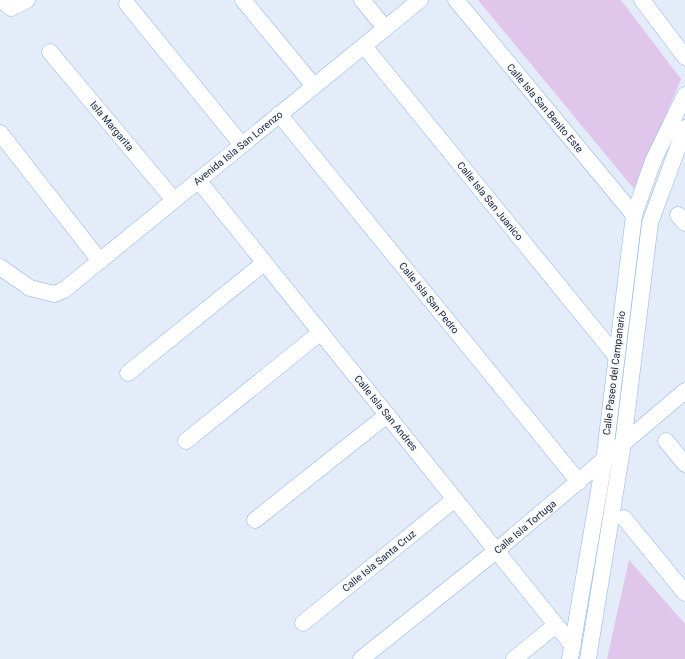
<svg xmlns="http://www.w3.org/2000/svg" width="685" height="659" viewBox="0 0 685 659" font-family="Roboto,sans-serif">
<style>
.green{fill:#dfc6ea}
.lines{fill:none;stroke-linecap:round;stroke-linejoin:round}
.minor-casing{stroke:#8ab4ed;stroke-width:17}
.minor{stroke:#fff;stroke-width:16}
.labels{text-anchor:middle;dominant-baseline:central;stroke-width:3.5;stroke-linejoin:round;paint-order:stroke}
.street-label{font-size:10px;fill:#132339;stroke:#f8f8f8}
</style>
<rect width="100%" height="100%" fill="#e3ecf8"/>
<g class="green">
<path d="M478,0h143l60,79 -47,110z"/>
<path d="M629,560l56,64v35h-78z"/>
</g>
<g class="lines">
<g class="minor-casing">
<g id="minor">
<path d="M2,0l9,8 16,-8"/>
<path d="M243,0l71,86"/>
<path d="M362,0l23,28"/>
<path d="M456,0l178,215"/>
<path d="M642,0l43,57"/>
<path d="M127,4l115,141"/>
<path d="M364,46l252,310"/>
<path d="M50,52l124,148"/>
<path d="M279,114l300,368"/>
<path d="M0,133l100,128"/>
<path d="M198,180l375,466"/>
<path d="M678,215l7,8"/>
<path d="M0,267l30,21 24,6 10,-4 356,-290"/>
<path d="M128,373l136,-110"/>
<path d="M186,441l135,-109"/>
<path d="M666,441l19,23"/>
<path d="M624,518l61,75"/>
<path d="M255,520l132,-105"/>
<path d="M303,623l152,-124"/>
<path d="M361,659l135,-108 189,-160"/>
<path d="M514,659l42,-34"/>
<path d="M570,659l34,-198 30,-246 19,-54 32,-66"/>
<path d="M588,659l35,-215 27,-221 35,-95"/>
</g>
</g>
<use href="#minor" class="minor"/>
</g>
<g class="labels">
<g class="street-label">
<text transform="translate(545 108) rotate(50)">Calle Isla San Benito Este</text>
<text transform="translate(112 126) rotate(50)">Isla Margarita</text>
<text transform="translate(238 148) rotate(-39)">Avenida Isla San Lorenzo</text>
<text transform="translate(490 201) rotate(51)">Calle Isla San Juanico</text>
<text transform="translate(429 298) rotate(51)">Calle Isla San Pedro</text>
<text transform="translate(614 373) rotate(-83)">Calle Paseo del Campanario</text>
<text transform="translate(386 413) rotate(51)">Calle Isla San Andres</text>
<text transform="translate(525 527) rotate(-40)">Calle Isla Tortuga</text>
<text transform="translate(379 561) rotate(-39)">Calle Isla Santa Cruz</text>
</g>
</g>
</svg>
